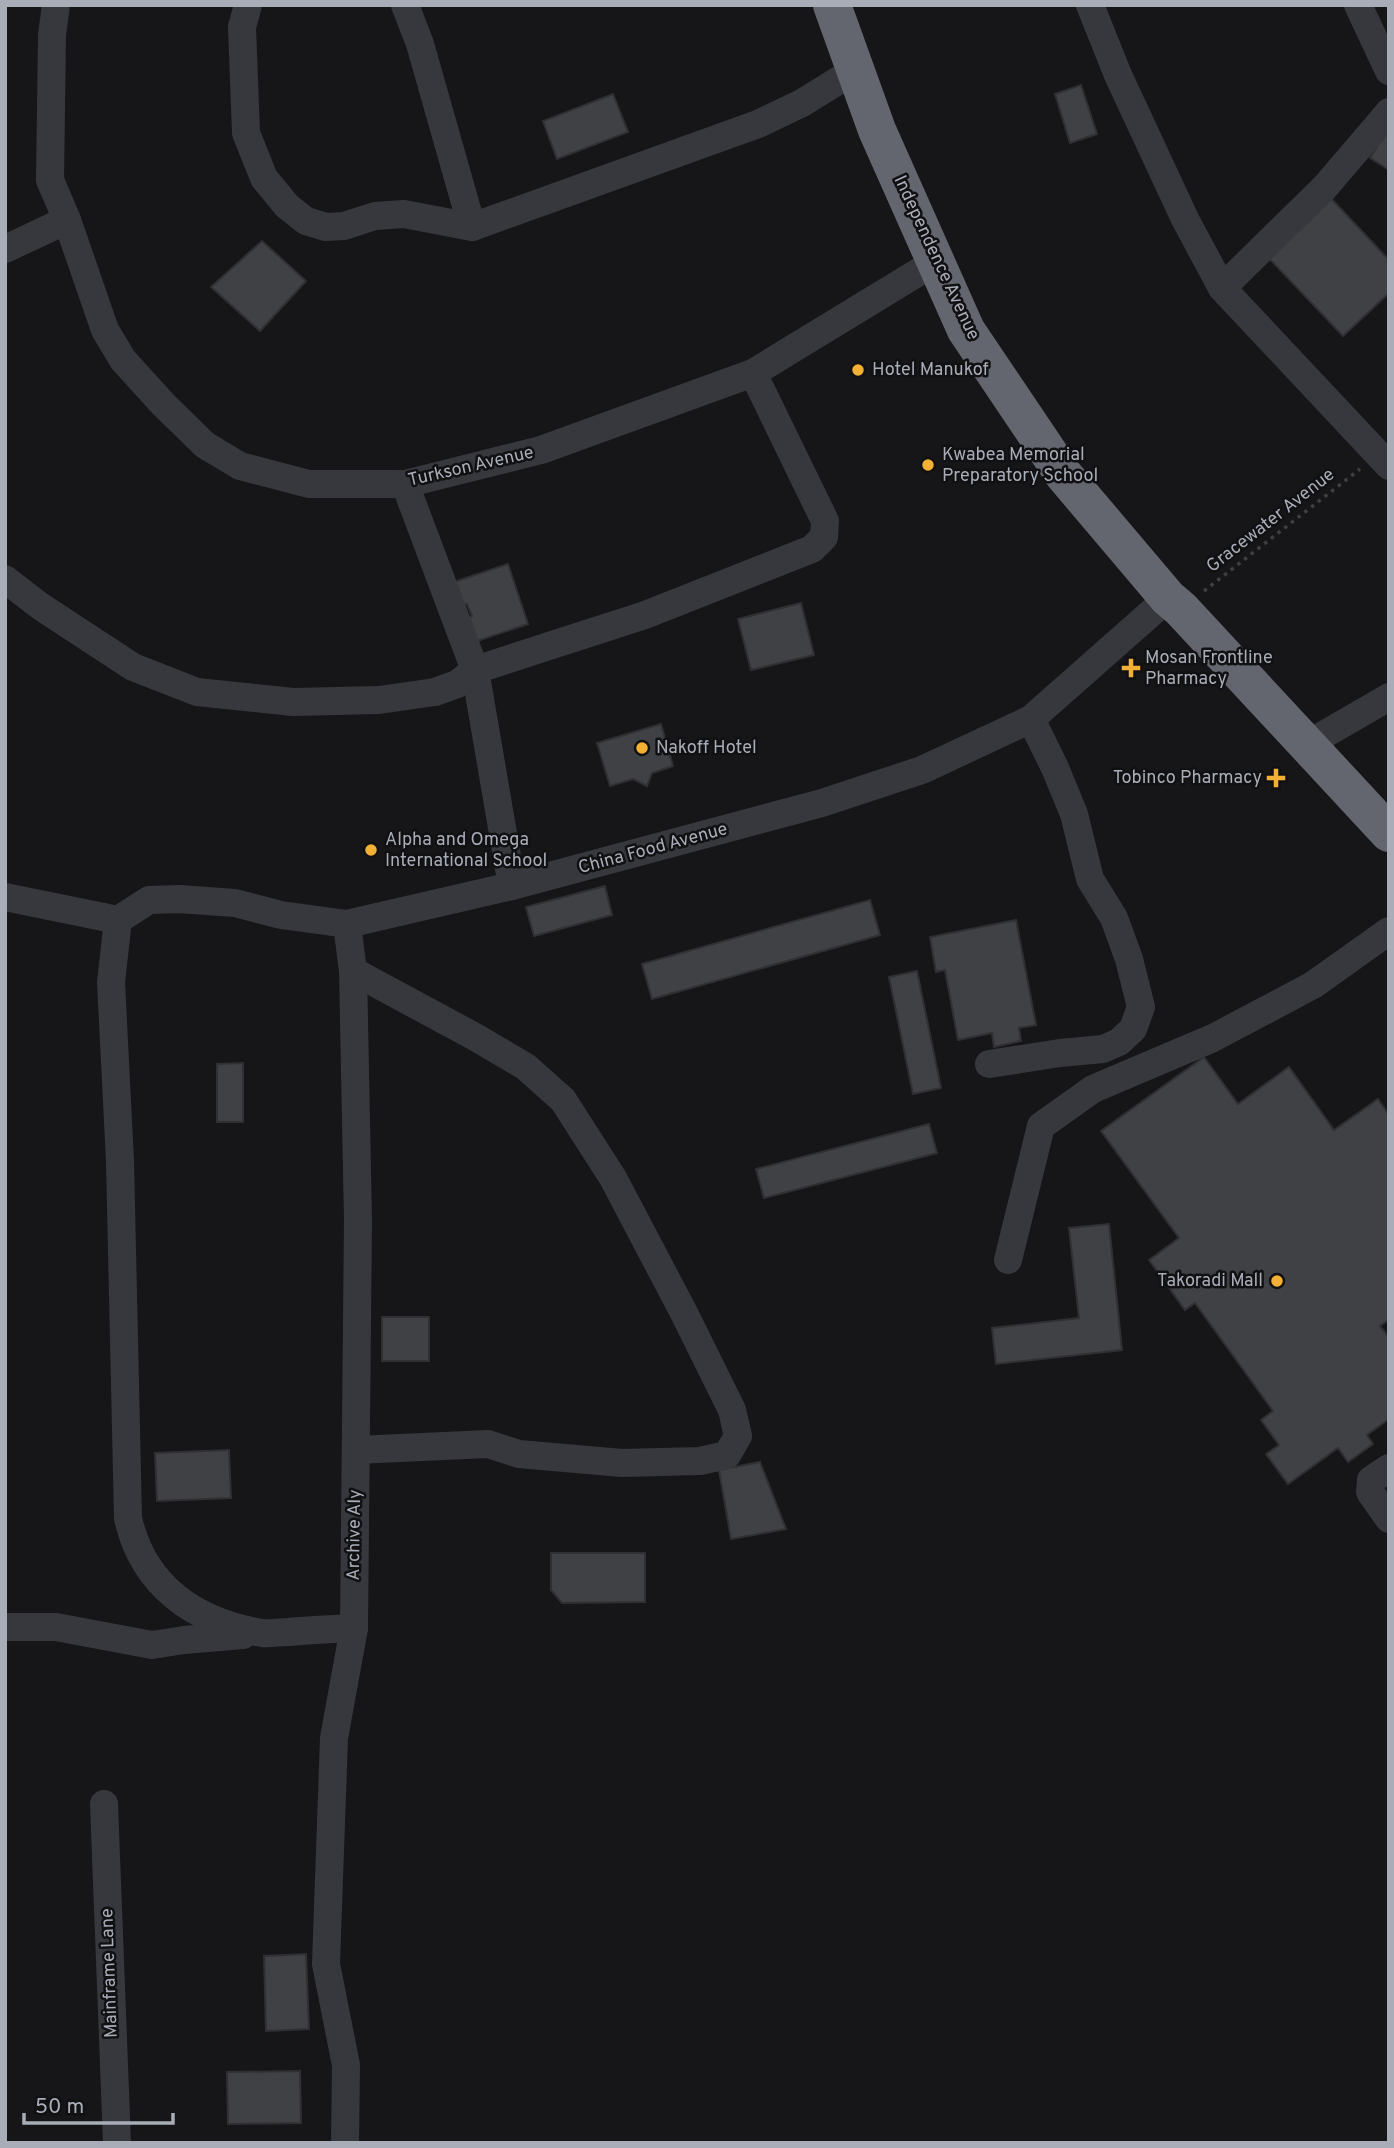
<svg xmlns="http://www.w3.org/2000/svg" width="1394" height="2148" viewBox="0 0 1394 2148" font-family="Overpass,sans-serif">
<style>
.building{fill:#404145;stroke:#303034;stroke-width:2}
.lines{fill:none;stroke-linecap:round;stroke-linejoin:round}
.path{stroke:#3d3f44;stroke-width:3.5;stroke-dasharray:3.5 5;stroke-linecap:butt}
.minor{stroke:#37383d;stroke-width:28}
.highway{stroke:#63666e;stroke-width:38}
.poi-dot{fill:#f2b134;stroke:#111113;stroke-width:2.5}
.labels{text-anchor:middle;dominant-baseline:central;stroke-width:5;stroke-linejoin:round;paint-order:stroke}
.street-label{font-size:18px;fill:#a8adb8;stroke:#111113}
.poi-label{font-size:18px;fill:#a8adb8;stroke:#111113;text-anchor:start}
</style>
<rect width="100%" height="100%" fill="#161618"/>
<g class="building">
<path d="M1081,85l16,49 -27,9 -15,-49z"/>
<path d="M613,94l15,38 -71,27 -14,-38z"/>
<path d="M1389,127v43l-19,-12z"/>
<path d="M1326,193l63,67v33l-46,43 -80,-84z"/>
<path d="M262,241l44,40 -46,50 -49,-44z"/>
<path d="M508,564l20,60 -54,18 -8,-23 6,-3 -5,-12 -5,1 -8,-23z"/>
<path d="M801,603l13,52 -63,15 -13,-51z"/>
<path d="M661,724l12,42 -21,7 -5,13 -14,-7 -23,7 -13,-43z"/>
<path d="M605,886l7,29 -78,21 -8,-29z"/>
<path d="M870,900l10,35 -228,64 -10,-35z"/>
<path d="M1016,920l20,105 -17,3 2,13 -27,6 -2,-14 -34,7 -13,-70 -9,2 -6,-35z"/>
<path d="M917,971l24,117 -28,6 -24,-117z"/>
<path d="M1204,1057l34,47 51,-37 45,63 44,-31 11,16v205l-9,6 9,11v82l-22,16 6,9 -25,18 -10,-14 -50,36 -22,-30 13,-9 -18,-25 12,-9 -78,-108 -10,7 -36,-50 30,-22 -78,-107z"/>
<path d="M243,1063v59h-26v-58z"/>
<path d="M929,1124l8,29 -173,45 -8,-29z"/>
<path d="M1109,1224l13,126 -126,14 -4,-36 87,-10 -10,-90z"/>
<rect x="382" y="1317" width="47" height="44"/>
<path d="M229,1450l2,48 -74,3 -2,-48z"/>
<path d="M760,1462l26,67 -55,10 -12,-69z"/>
<path d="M551,1553h94v49l-83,1 -11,-13z"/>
<path d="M306,1954l3,75 -43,2 -2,-75z"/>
<path d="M300,2071l1,52 -73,1 -1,-52z"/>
</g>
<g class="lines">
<path class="path" d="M1204,591l156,-122"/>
<g class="minor">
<path d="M56,5l-4,30 -2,145 17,40 38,110 18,30 40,44 42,41 35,21 69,18h96l136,-34 212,-77 182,-111"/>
<path d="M248,5l-6,22 4,106 18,45 23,28 19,15 20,6 18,-1 31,-10 29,-2 68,13 286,-103 44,-21 55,-34"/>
<path d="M405,5l15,39 52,183"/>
<path d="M1090,5l28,70 67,144 37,69 167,178"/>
<path d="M1358,5l31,66"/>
<path d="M5,249l62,-29"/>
<path d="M1222,288l103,-101 64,-75"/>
<path d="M405,484l70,186 37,216"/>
<path d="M5,579l35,27 93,61 64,25 96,10 86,-2 56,-8 22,-8 18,-14 170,-55 167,-66 12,-12 1,-16 -72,-148"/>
<path d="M1306,745l83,-48"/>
<path d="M5,897l113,23 31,-20 30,-1 56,4 46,12 66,9 165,-38 310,-83 100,-33 109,-51 137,-121"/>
<path d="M118,920l-7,62 9,179 8,357c15,68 67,104 134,115 8,1 18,-1 27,-1 21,-2 43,-3 65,-4"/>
<path d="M353,971l124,67 49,29 37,33 50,78 71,135 48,97 6,26 -11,19 -27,6 -78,2 -103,-9 -31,-10 -132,6"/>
<path d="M989,1064l71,-11 43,-4 16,-7 14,-13 8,-22 -12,-48 -15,-41 -24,-39 -16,-65 -19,-46 -24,-49"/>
<path d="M1008,1260l33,-134 52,-37 120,-51 100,-53 76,-54"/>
<path d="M1389,1468l-18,12 -1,12 19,27"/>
<path d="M5,1627h51l96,18 32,-5 59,-5"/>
<path d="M104,1804l13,339"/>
<path d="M345,2143l1,-78 -20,-101 8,-226 20,-110 4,-408 -5,-249 -6,-47"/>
</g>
<path class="highway" d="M832,5l45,125 89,200 97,144 105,124 13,11 208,224"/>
</g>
<g class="poi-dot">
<circle cx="858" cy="370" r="7"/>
<circle cx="928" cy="465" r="7"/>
<path d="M1127.5 657.5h7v7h7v7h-7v7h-7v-7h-7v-7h7z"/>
<circle cx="642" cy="748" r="7"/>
<path d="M1272.5 767.5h7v7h7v7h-7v7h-7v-7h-7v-7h7z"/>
<circle cx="371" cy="850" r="7"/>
<circle cx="1277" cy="1281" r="7"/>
</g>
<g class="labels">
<g class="street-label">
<text transform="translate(936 258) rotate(65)">Independence Avenue</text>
<text transform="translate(471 467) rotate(-13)">Turkson Avenue</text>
<text transform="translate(1271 521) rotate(-38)">Gracewater Avenue</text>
<text transform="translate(653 849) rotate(-15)">China Food Avenue</text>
<text transform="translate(355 1535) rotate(-89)">Archive Aly</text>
<text transform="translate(110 1973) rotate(-92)">Mainframe Lane</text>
</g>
<g class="poi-label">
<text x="872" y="370">Hotel Manukof</text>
<text x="942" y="455">Kwabea Memorial<tspan x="942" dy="21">Preparatory School</tspan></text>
<text x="1145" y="658">Mosan Frontline<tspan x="1145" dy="21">Pharmacy</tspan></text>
<text x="656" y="748">Nakoff Hotel</text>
<text x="1262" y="778" text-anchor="end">Tobinco Pharmacy</text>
<text x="385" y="840">Alpha and Omega<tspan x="385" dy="21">International School</tspan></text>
<text x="1263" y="1281" text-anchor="end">Takoradi Mall</text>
</g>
</g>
<rect width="1394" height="2148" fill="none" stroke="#a8adb8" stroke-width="14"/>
<path d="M24 2113v10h149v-10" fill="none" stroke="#a8adb8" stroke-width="3.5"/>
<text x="35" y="2113" font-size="21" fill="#a8adb8" stroke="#111113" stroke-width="5" paint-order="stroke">50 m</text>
</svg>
